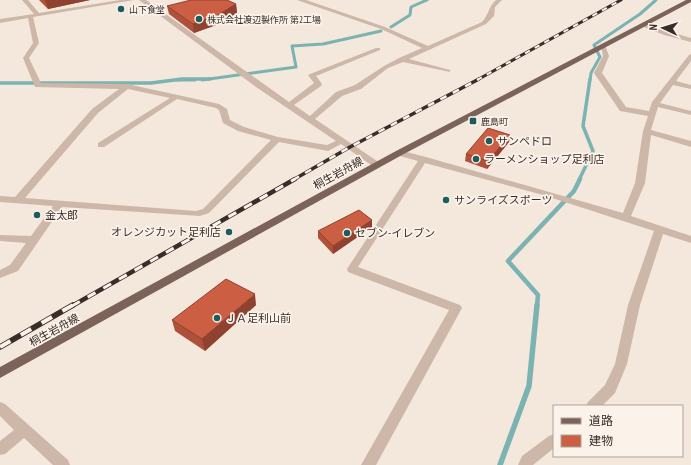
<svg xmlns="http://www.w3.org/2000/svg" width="691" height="465" viewBox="0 0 691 465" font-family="'PT Sans Narrow','Noto Sans JP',sans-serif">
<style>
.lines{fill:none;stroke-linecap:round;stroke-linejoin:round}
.stream-far3{stroke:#7bb2b2;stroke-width:3}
.stream-far2{stroke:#7bb2b2;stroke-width:3.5}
.stream-far1{stroke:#7bb2b2;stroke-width:4.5}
.stream{stroke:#7bb2b2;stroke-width:5.5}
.minor{fill:#cdb7a8;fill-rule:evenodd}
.major{fill:#7c6359;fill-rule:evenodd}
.rail-far3-casing{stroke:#392d29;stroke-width:3}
.rail-far2-casing{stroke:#392d29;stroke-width:3.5}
.rail-far1-casing{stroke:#392d29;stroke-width:4.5}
.rail-casing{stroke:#392d29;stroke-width:5.5}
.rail-far3{stroke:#fbf2ea;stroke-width:2;stroke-dasharray:5.5;stroke-linecap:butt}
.rail-far2{stroke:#fbf2ea;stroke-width:2.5;stroke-dasharray:7;stroke-linecap:butt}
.rail-far1{stroke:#fbf2ea;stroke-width:3;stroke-dasharray:9;stroke-linecap:butt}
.rail{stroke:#fbf2ea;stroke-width:4;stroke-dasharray:12;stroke-linecap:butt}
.wall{fill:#af513a}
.shaded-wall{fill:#8f422f}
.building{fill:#cc5e43;stroke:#8f422f}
.poi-dot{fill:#1c5c5d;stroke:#fbf2ea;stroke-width:1.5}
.labels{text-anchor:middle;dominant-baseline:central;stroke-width:3.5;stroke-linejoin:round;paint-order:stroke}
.far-poi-label{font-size:9px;fill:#392d29;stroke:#fbf2ea;text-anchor:start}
.poi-label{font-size:11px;fill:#392d29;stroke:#fbf2ea;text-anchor:start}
.street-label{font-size:11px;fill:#392d29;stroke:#fbf2ea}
</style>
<rect width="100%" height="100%" fill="#f4e8dd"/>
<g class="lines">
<g class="stream-far3">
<path d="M391,27l19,-12 1,-8 16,-7"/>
<path d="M177,80h18"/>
<path d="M202,80l94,-13 -4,-21 31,-2 58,-13"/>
<path d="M590,80l1,-7 9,-16 -6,-12 46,-31 16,-14"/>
</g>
<g class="stream-far2">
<path d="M0,83h151l31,-4h28"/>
<path d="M579,180l14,-29 -10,-25 7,-47"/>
</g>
<path class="stream-far1" d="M537,306l1,-11 -30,-34 66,-70 6,-12"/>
<path class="stream" d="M500,465l29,-79 8,-81"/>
<g class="minor">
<path d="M22,0h6l11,13 81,-13h14l-101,17 6,26 -10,15 12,25 86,1 92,20 8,5 3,11 14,7 34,10 49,8 9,-4 -80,-54 -117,-87h7l143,102 25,-19 -6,-8 2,-1 66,-26h4v2l-64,26 6,8 -1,2 -27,19 16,11 26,-24 19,-7 29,-19 15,-8 23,-10 -41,-19 -84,-29h9l79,27 43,19 54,-24c7,-7 6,-15 14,-22h6l-7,7 -1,9 -8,8 -77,35 41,11v2l-47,-10 -15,6 -27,21 -19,7 -27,23 65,44 1,2 -1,2h-6l-33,-23 -13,7 -49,-9 -70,71 -9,3 -138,-9 -44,64 -18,7v-8l10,-5 16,-22 -26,-2v-6l31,1 22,-30 -53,-4v-6l15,1 77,-88 27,-20 -84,-2 -12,-29 10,-15 -5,-25 -28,5v-4l34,-5zM128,89l42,9 -72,45v4h6l73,-48 39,9 3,2 4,13 15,8 33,9 -68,69 -7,2 -171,-13 73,-85z"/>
<path d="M642,24l49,14v4l-27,-7 -22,-9z"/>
<path d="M601,45h4l4,11 -7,17 24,34 23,4 3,-9 37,-47 2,-1v7l-15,20 15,4v4l-18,-4 -13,18 31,8v4l-33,-8 -7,23 40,11v6l-40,-12 -6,48 -14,33 60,20v7l-28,-9 -23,71 -13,59 -12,29 -13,13h-16l2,-4 17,-17 10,-21 13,-59 26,-74 -111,-36 -118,-32 -67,104 102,38 2,3 -86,157h-15l88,-155 -101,-38 -1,-3 71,-108 -22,-6 -1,-2 4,-3 27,7 197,56 12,-30 8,-52 5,-15 -28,-5 -26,-38 9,-17z"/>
<path d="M0,402l5,2 63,56 2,5h-17l-29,-27 -19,16 -5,1v-14l14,-11 -14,-14z"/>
<path d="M554,434v14l-21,17h-15l4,-9 27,-20z"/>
</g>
<path class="major" d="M686,0h5v2l-289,153 -402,223v-11l396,-216z"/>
<g class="rail-far3-casing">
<path id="rail-far3" d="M477,80l144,-80"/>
</g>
<g class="rail-far2-casing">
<path id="rail-far2" d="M293,180l57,-33 129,-68"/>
</g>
<g class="rail-far1-casing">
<path id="rail-far1" d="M72,306l223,-127"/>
</g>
<g class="rail-casing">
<path id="rail" d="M0,347l73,-42"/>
</g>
<use href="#rail-far3" class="rail-far3"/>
<use href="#rail-far2" class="rail-far2"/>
<use href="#rail-far1" class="rail-far1"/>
<use href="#rail" class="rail"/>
</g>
<g class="wall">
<path d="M39,0h51l-42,9z"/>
<path d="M236,4l1,9 -18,11 -25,9 -25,-19 -2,-8z"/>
<path d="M510,135l-1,7 -22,27 -22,-8 1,-7z"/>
<path d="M372,220v7l-39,27 -15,-16v-7z"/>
<path d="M256,305l-51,46 -30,-20 -3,-11z"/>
</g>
<g class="shaded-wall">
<path d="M45,0h45l-42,9z"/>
<path d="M236,4l1,9 -18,11 -25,9 -1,-9z"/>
<path d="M510,135l-1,7 -22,27 1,-8z"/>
<path d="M372,220v7l-39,27v-8z"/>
<path d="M255,294l1,11 -51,46 -3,-12z"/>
</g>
<g class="building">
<path d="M191,0h36l9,4 -18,11 -25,9 -26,-18z"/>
<path d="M488,128l22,7 -22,26 -22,-7z"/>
<path d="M359,210l13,10 -39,26 -15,-15z"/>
<path d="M226,279l29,15 -53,45 -30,-19z"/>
</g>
<g class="poi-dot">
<circle cx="121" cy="9" r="4"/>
<circle cx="199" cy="19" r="4"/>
<rect x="469" y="117" width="8" height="8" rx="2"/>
<circle cx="489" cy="141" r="4"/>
<circle cx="476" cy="159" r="4"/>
<circle cx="446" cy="200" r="4"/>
<circle cx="37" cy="215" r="4"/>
<circle cx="229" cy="232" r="4"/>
<circle cx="347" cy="233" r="4"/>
<circle cx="217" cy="318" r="4"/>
</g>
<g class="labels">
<g class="far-poi-label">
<text x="129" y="9">山下食堂</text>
<text x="207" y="19">株式会社渡辺製作所 第2工場</text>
<text x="481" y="121">鹿島町</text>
</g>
<g class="poi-label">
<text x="497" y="141">サンペドロ</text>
<text x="484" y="159">ラーメンショップ足利店</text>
<text x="454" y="200">サンライズスポーツ</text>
<text x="45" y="215">金太郎</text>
<text x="221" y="232" text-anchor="end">オレンジカット足利店</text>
<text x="355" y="233">セブン-イレブン</text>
<text x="225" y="318">ＪＡ足利山前</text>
</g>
<g class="street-label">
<text transform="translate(338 173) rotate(-29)">桐生岩舟線</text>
<text transform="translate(54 330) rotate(-29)">桐生岩舟線</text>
</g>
</g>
<rect x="553" y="405" width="130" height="52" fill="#fbf2ea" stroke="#ada39d"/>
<rect x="561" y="418" width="20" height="6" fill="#7c6359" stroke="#ada39d"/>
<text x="589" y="425" font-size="12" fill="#392d29">道路</text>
<rect x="561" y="435" width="20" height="12" fill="#cc5e43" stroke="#ada39d"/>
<text x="589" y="445" font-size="12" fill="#392d29">建物</text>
<g transform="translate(663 28) rotate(274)" stroke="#fbf2ea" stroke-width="3" paint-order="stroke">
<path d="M0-3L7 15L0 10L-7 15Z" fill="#392d29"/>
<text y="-6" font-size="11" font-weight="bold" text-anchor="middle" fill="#392d29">N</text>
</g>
</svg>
